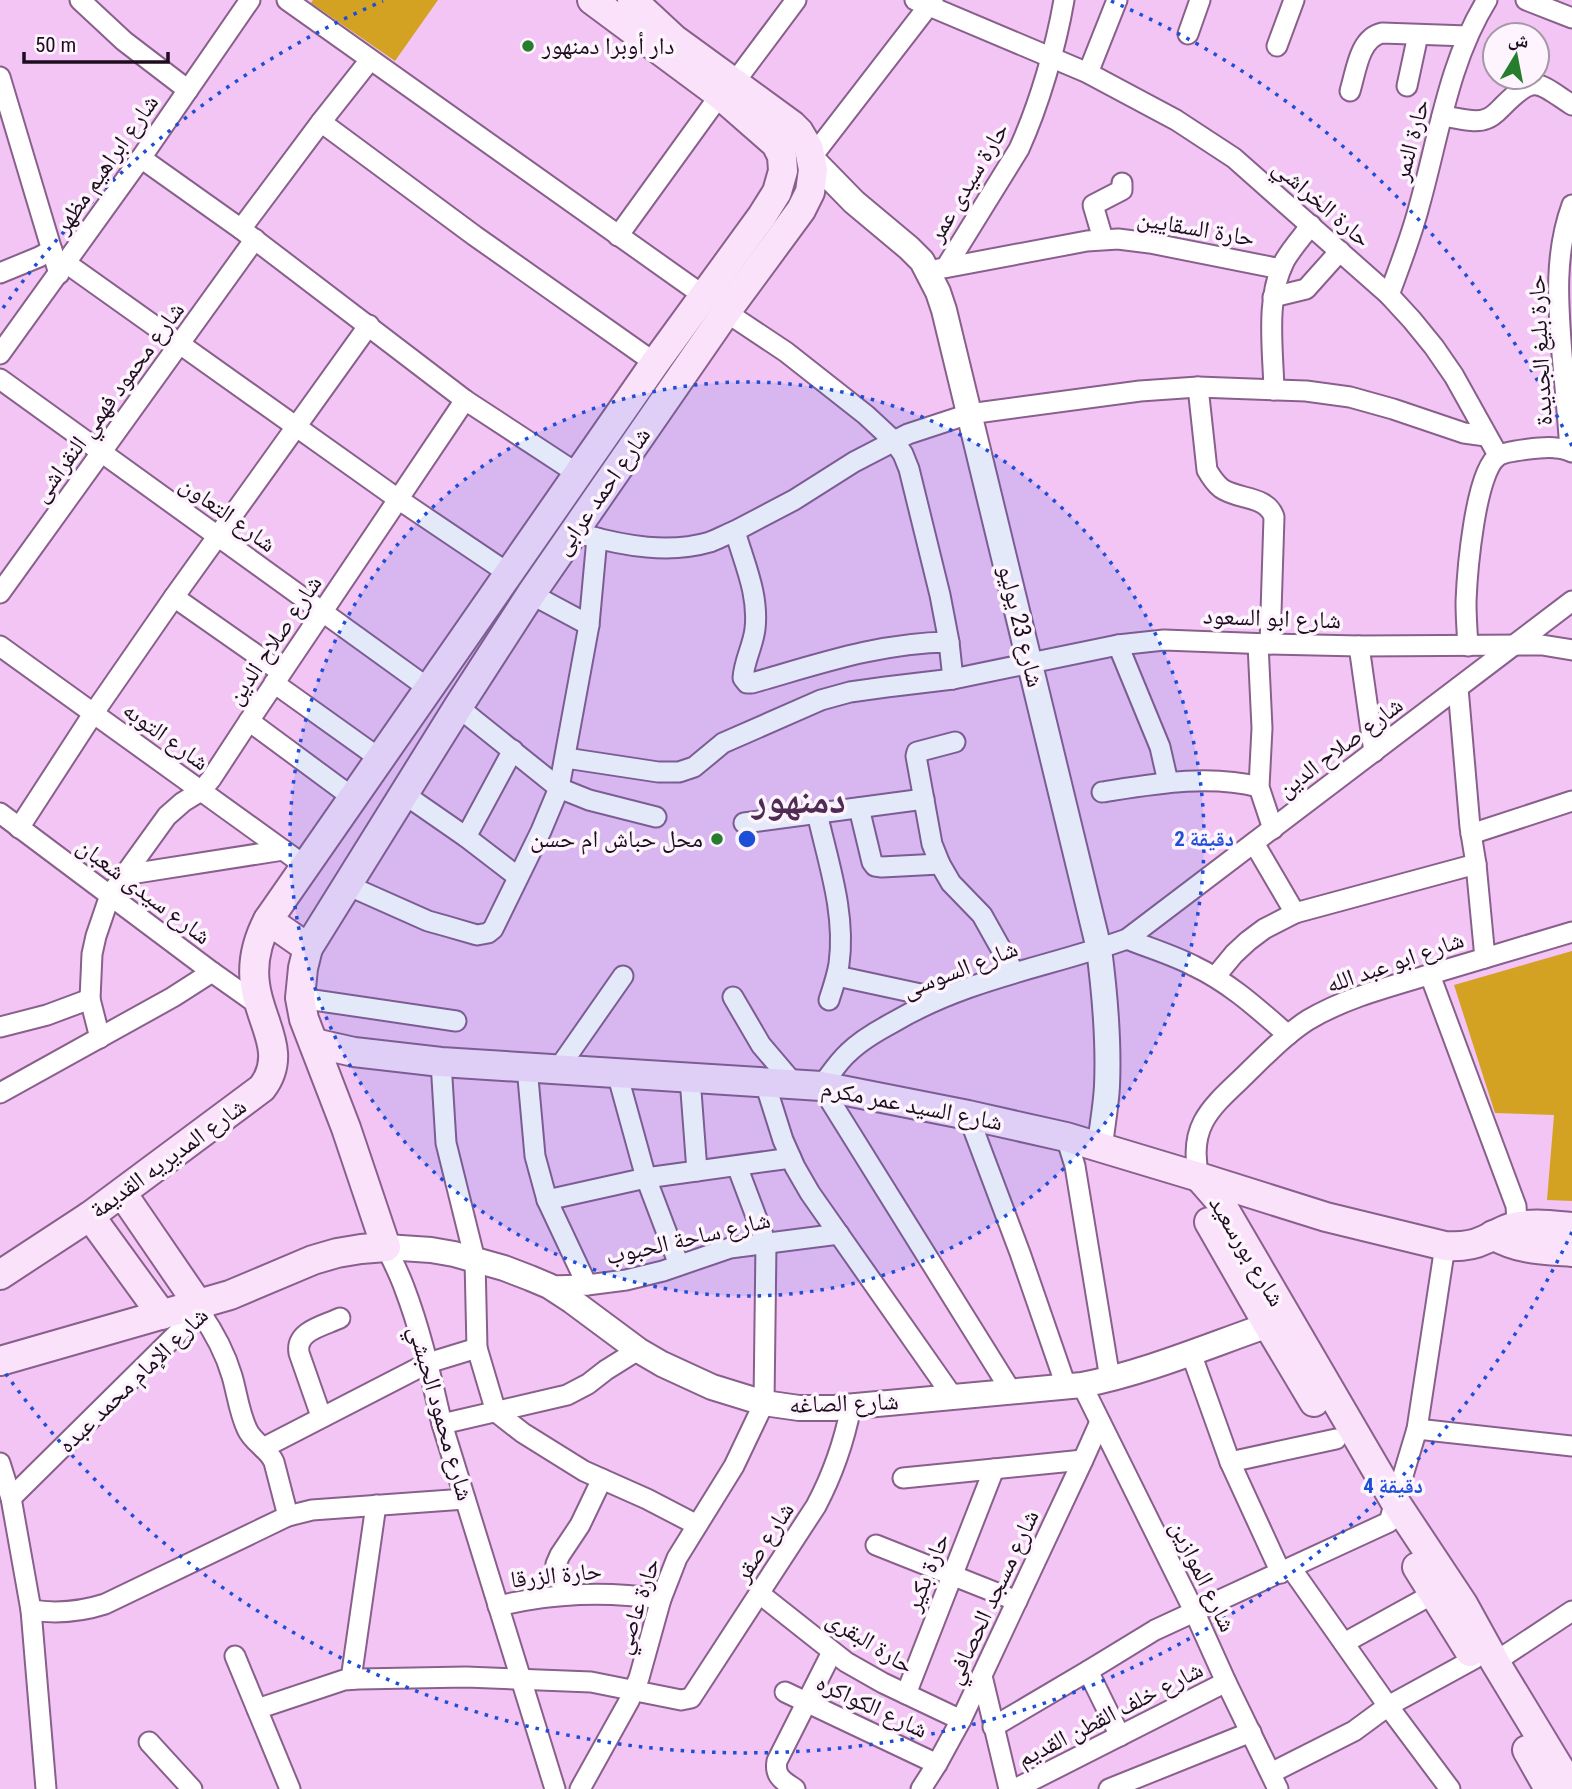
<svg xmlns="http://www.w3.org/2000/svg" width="1572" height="1789" viewBox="0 0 1572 1789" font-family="'Roboto Condensed','Noto Naskh Arabic',sans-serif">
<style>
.green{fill:#d4a223}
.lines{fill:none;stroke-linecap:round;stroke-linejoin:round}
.minor-casing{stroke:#88608b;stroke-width:23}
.tertiary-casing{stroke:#88608b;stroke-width:28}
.secondary-casing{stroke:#88608b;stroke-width:32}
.minor{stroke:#fff;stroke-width:19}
.tertiary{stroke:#fff;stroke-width:24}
.secondary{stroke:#fae2fb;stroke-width:28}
.ring{fill:none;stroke:#1d4ed8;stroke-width:3.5;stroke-dasharray:3.5 7}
.poi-dot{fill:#267e2d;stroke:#fdf4fe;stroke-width:2.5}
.labels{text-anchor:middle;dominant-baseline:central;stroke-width:7;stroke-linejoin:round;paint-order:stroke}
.poi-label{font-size:24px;fill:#1d0d1e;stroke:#fdf4fe;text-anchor:start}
.street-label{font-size:24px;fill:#1d0d1e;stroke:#fdf4fe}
.town-label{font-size:38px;font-weight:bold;fill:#502b53;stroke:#fdf4fe}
.centre{fill:#1d4ed8;stroke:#fdf4fe;stroke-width:3.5}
.ring-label{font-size:21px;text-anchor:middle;font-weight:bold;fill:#1d4ed8;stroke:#fdf4fe;stroke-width:7;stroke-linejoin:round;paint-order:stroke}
</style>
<rect width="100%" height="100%" fill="#f2c5f4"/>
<g class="green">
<path d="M313,0h125l-43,61 -84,-58z"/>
<path d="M1572,951v250l-25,-1 7,-85 -59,-2 -41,-128z"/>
</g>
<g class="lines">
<g class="minor-casing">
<g id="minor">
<path d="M80,0l44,41 64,49"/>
<path d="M287,0l417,296"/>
<path d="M915,0l173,73 88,47 58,38 155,137 23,25 22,27 20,29 44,79"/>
<path d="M1526,0l46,18"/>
<path d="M1188,34l12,-34"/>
<path d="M1277,46l17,-46"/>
<path d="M1088,73l29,-73"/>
<path d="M0,77l59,197"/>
<path d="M734,83l62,-83"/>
<path d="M1407,86l11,-51"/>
<path d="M1350,91c6,-19 9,-53 32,-58l86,3"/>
<path d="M1442,116c13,1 32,8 44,3 7,-2 12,-8 17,-13 32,-32 34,-24 69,-1"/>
<path d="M321,122l154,114 180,127"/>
<path d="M141,158l100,71 224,171 113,74"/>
<path d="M811,158l122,-158"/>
<path d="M241,229l80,-107 49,-62"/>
<path d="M618,236l102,-141"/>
<path d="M1103,239l-10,-34 29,-15v-7"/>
<path d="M66,263l332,236 110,74"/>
<path d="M946,267l73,-118c20,-44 37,-102 45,-149"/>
<path d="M928,271l159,-30 31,-2 32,4 131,26"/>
<path d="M0,273l39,-16 13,-7"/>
<path d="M1389,295c11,-30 23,-60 31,-92 19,-68 29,-142 67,-203"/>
<path d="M1273,297l33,-8 34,-38"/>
<path d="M726,312l60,40 80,63 28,26 9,13 6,15 31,126 9,47"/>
<path d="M0,354l141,-196 109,-158"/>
<path d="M0,379l428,309"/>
<path d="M1198,387l9,83c4,7 8,13 14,18 16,12 46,7 53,29l-4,127"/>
<path d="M1274,390c-1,-41 -9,-93 11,-130 7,-12 17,-23 26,-35"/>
<path d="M1486,436l-22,-3 -71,-24 -43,-12 -44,-6 -108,-4 -58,4 -171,23 -61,20 -54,28 -60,38 -59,31c9,32 24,63 20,98 -2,17 -11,32 -12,49l4,5h5c67,-19 126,-40 197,-41l4,37 165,-34 46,-5 106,4 89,2 183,-1 30,5"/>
<path d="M1570,451c-2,-32 -5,-64 -8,-97 -4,-50 -8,-100 10,-149"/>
<path d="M585,535c40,11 84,19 125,7 8,-3 17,-8 25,-11"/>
<path d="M0,593l255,-354"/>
<path d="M531,594l58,31"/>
<path d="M174,597l107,75"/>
<path d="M1258,644l4,84 -3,59 14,42"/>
<path d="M1118,645l42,102 8,35"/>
<path d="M0,646l304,219"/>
<path d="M1359,646l15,106"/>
<path d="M1468,646c-1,-15 -2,-29 -2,-44 1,-28 9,-131 32,-146 7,-5 49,-10 58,-8 6,0 11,2 16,4"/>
<path d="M274,683l105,75"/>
<path d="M1458,688l12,139 6,37 9,94"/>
<path d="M458,707l101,81 30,12 67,17"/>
<path d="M249,721l103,76"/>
<path d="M955,742l-38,10 -1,4 16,88 8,20 11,19 31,32 32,57"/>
<path d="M566,758l92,14h21l15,-5 29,-24 98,-43 29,-8 36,-5 67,-8"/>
<path d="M1102,792c52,-8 106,-18 157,-5"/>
<path d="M404,794l62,43 52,40"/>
<path d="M859,808l13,54 3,4 7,1 58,-3"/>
<path d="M0,813l212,159 48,34"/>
<path d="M817,813c11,49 29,100 22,151 -2,12 -6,24 -10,36"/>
<path d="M744,823l180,-24"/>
<path d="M19,828l74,-114 81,-117 195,-272"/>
<path d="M1471,834l101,-33"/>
<path d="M466,837l47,-87"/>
<path d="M1254,843l41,70"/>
<path d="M124,875l159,-25"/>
<path d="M347,885l81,36 18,5 31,9 11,-2 5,-4 48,-98 18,-43 30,-163 8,-87"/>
<path d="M1127,939c22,9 46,16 67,27 36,17 64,43 94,69"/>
<path d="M1430,975l86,231 2,32"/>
<path d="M837,976l102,22"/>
<path d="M1215,977l19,-23 14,-13 16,-12 31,-16 181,-49"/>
<path d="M733,997l28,48 34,40"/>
<path d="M300,998l156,23"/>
<path d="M0,1027l47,-12 43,-16"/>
<path d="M100,1038l-10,-39 2,-45 4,-18 14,-41 57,-79 16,-14 18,-11 10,-12 38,-58 216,-321"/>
<path d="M441,1062l5,81 29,117 2,88 19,64 27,21 61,38 63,28 50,26"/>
<path d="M527,1067l8,89 12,44 40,85"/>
<path d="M558,1069l65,-93"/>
<path d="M617,1073l29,105 33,87"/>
<path d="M690,1078l7,93"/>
<path d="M765,1083l18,57 12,27 15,26 143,204"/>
<path d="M0,1093l173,-96 39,-25"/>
<path d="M968,1115l52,138 46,133"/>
<path d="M1066,1137l9,29 35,213"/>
<path d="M1199,1177c-11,-48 9,-67 41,-97 22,-21 43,-44 68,-60 37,-22 80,-33 120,-45 48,-14 96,-29 144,-43"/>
<path d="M547,1200l99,-22 145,-20"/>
<path d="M386,1247c6,13 13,26 18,40 17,44 27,90 38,137l113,365"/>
<path d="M549,1286l38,-1 39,-5 37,-9 67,-23 109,-14"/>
<path d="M200,1312c14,20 25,40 32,64 5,17 7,36 15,53 6,14 21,19 27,33l14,54"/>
<path d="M1191,1353l39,109 51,111"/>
<path d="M1082,1385l112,226 32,71 52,107"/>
<path d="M1011,1391l-190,-305c9,-11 17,-24 27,-33 12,-12 29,-22 44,-30 76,-45 154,-55 235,-84l445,-338"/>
<path d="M321,1416l-22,-63c-4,-22 24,-27 41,-35"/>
<path d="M442,1424l125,-29 21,-11 18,-14 32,-20"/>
<path d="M1417,1429l155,17"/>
<path d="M263,1448l165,-85 49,-15"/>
<path d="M1230,1462l106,-23"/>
<path d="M0,1463l11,35 20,112 15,179"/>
<path d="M903,1478l180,-18"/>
<path d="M11,1498l178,-176 20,-16"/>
<path d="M876,1545l141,56"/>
<path d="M1291,1568l97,138 62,83"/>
<path d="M567,1594l-11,-22v-8l4,-9 20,-30 22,-46"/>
<path d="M760,1594l86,68 37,21 78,37"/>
<path d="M498,1606c56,-13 106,-15 163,-7"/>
<path d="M31,1610c26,4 49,2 74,-6l183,-88 24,-6 153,-11"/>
<path d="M1344,1643l89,-49"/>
<path d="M235,1656l55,133"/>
<path d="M1495,1662l77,-51"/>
<path d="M1088,1671l32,65"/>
<path d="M982,1676l27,113"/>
<path d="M351,1679l25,-174"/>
<path d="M785,1692l152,72"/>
<path d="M906,1694l88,-225"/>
<path d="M257,1709l87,-29 15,-1 107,-2 125,5 90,18 10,-2 125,-192c17,-32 28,-64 35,-99"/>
<path d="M993,1727l95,-56 67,-41 234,-108 28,-93 28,-183"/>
<path d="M149,1742l43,47"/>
<path d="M1271,1773l83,-42 34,-25 86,-47"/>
<path d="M580,1789l49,-88 10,-23 22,-79 16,-41 57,-92 30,-63 2,-160 -29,-77"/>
<path d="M795,1789c-11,-8 -21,-12 -18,-28l55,-109"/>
<path d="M921,1789l16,-25 24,-44 122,-260 17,-38"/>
<path d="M1015,1789l211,-107"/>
<path d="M1109,1789l142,-57"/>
</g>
</g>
<g class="tertiary-casing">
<g id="tertiary">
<path d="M811,158l43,44 55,46 13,13 16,31 6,18 155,639c6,46 10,91 8,137 -1,20 -5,40 -7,60"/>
<path d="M386,1247l45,3 23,4 50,14 26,10 19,8 23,15 66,49 24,14 50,23 52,16 35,5h35l248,-23c71,-14 137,-44 204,-66"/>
</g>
</g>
<g class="secondary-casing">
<g id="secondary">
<path d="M268,920l40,28"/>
<path d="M314,1043l40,9 87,10 380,24 147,29 98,22 133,40 127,40 119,29c14,1 27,0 39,-6 9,-4 17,-9 26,-12 20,-6 41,-3 62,-1"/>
<path d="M1199,1177l20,23 175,300 69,104 32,58 77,127"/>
<path d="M122,1193l76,111"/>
<path d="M90,1216l72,99"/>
<path d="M1209,1222l59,103 46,77"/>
<path d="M1493,1235c25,15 51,15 79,17"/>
<path d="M0,1275l90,-59 172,-128c27,-35 -3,-67 -7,-104 -3,-22 3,-45 13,-64l387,-557 107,-147 15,-24 6,-21 -1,-15 -6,-12 -56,-49 -128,-95"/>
<path d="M0,1361l230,-66 83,-35 24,-7 24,-4 25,-2 -40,-119 -42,-109 -4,-21 3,-30 5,-20 150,-241 73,-113 195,-282 75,-102 9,-18 3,-22 -4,-21 -10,-17 -7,-7 -118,-86 -42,-39"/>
<path d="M1417,1567l53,85"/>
<path d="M1527,1750l22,39"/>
</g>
</g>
<use href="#minor" class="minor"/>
<use href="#tertiary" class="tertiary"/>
<use href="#secondary" class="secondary"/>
</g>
<circle cx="747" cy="839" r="457" fill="#1d4ed8" fill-opacity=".12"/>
<g class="ring">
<circle cx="747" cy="839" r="457"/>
<path d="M1572 1232A914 914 0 0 1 3 1370M3 308A914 914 0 0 1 383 1M1111 1A914 914 0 0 1 1572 446"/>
</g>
<g class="poi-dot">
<circle cx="528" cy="46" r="7"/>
<circle cx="717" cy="839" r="7"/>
</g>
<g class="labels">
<g class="poi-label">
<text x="542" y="46">دار أوبرا دمنهور</text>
<text x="703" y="839" text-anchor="end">محل حباش ام حسن</text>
</g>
<g class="street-label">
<text transform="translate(1411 140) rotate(-75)">حارة النمر</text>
<text transform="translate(106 164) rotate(-55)">شارع ابراهيم مظهر</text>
<text transform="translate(968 182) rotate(-59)">حارة سيدى عمر</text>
<text transform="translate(1322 203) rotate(41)">حارة الخراشي</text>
<text transform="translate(1196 228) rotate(10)">حارة السقايين</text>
<text transform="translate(1540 350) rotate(-93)">حارة بليغ الجديدة</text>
<text transform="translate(108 402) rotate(-54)">شارع محمود فهمي النقراشى</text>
<text transform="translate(602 491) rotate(-55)">شارع احمد عرابى</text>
<text transform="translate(228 514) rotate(36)">شارع التعاون</text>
<text transform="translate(1272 618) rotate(2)">شارع ابو السعود</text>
<text transform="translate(1021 626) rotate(76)">شارع 23 يوليو</text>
<text transform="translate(274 640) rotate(-56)">شارع صلاح الدين</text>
<text transform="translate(166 736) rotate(36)">شارع التوبه</text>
<text transform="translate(1340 747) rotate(-37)">شارع صلاح الدين</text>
<text transform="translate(144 891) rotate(37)">شارع سيدى شعبان</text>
<text transform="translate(1395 962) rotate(-19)">شارع ابو عبد الله</text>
<text transform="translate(960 969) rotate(-21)">شارع السوسى</text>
<text transform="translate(912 1105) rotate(11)">شارع السيد عمر مكرم</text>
<text transform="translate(168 1158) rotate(-36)">شارع المديريه القديمة</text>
<text transform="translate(688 1238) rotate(-13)">شارع ساحة الحبوب</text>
<text transform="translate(1247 1251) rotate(59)">شارع بورسعيد</text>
<text transform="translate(133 1380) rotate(-44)">شارع الإمام محمد عبده</text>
<text transform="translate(844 1403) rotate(-2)">شارع الصاغه</text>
<text transform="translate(441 1413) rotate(74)">شارع محمود الحبشي</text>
<text transform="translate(764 1542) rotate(-57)">شارع صقر</text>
<text transform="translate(927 1572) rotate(-68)">حارة بكير</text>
<text transform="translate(556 1575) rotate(-6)">حارة الزرقا</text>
<text transform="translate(1203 1576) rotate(64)">شارع الموازين</text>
<text transform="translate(992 1597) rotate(-65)">شارع مسجد الحصافي</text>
<text transform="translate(637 1606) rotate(-72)">حارة عاصي</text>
<text transform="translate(870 1642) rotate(32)">حارة البقرى</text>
<text transform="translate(872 1706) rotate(25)">شارع الكواكره</text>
<text transform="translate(1110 1714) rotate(-27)">شارع خلف القطن القديم</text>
</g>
<g class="town-label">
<text x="799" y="800">دمنهور</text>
</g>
</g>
<circle cx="747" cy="839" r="10" class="centre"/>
<g class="ring-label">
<text x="1204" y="846">2 دقيقة</text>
<text x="1393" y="1493">4 دقيقة</text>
</g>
<g transform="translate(1516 56) rotate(10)"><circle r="33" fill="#fdf4fe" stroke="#a398a4" stroke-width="2"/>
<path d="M0-5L12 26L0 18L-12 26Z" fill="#267e2d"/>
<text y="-10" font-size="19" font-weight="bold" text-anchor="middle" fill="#1d0d1e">ش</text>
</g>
<path d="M24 52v10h144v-10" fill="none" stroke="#1d0d1e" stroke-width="3.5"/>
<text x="35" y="52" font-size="21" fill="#1d0d1e" stroke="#fdf4fe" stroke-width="5" paint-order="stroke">50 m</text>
</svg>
